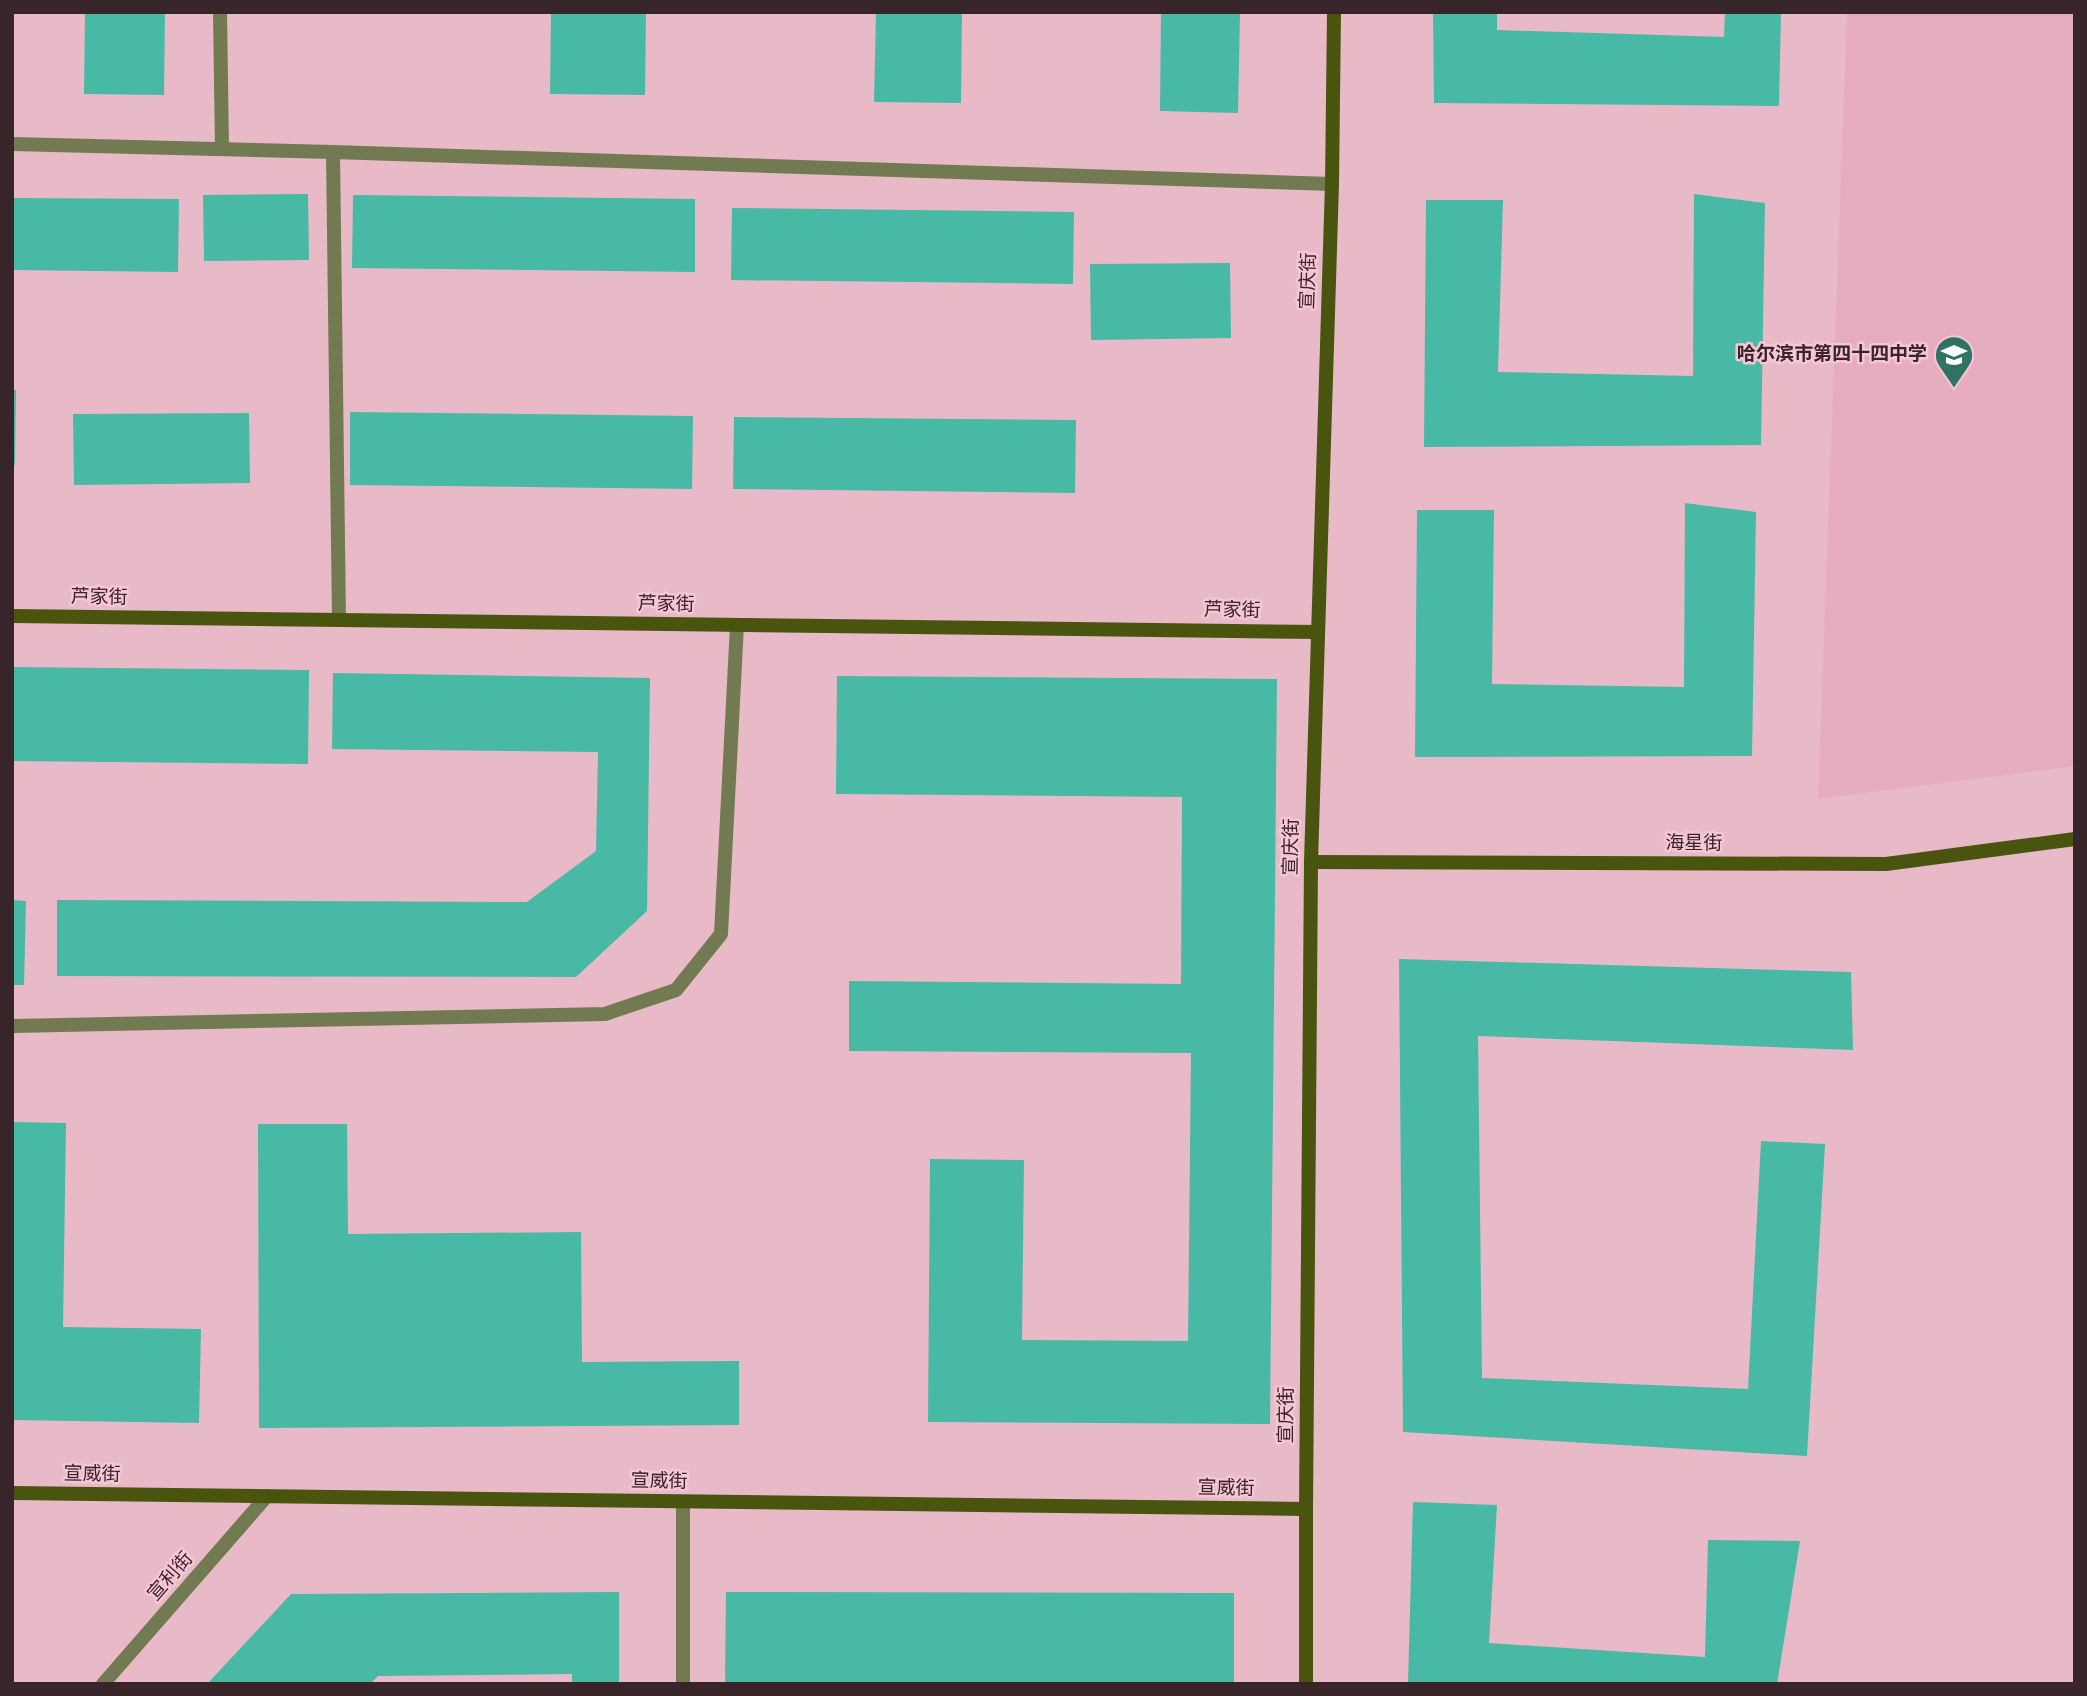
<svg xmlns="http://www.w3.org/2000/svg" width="2087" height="1696" viewBox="0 0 2087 1696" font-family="Overpass,'Noto Sans SC',sans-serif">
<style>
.built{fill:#e5adbe}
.building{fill:#48b9a4}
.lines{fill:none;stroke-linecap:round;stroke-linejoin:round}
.street{stroke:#717a51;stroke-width:14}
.secondary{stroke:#49540f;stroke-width:14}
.labels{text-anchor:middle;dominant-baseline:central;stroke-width:5;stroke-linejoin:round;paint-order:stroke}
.street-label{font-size:19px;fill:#37252a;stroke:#f6c6d4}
.poi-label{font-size:19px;font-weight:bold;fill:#37252a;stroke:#f6c6d4;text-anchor:end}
</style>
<rect width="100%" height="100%" fill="#e8b9c7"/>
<path class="built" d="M1847,12h228v754l-257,33z"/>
<g class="building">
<path d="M85,12h80l-1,83 -80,-1z"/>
<path d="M551,12h95l-1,83 -95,-1z"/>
<path d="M876,12h86l-1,91 -87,-1z"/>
<path d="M1161,12h79l-2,101 -78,-2z"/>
<path d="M1433,12h64v18l227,7 1,-25h56l-2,94 -345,-3z"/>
<path d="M308,194l1,66 -105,1 -1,-66z"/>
<path d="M1694,194l71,9 -4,242 -337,2 2,-247h77l-5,172 195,4z"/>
<path d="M353,195l342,4v73l-343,-4z"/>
<path d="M12,198l167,1 -1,73 -166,-2z"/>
<path d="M732,208l342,4 -1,72 -342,-4z"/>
<path d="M1230,263l1,75 -140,2 -1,-76z"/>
<path d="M12,390h4l-1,75h-3z"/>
<path d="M350,412l343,4 -1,73 -342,-4z"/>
<path d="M249,413l1,70 -176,2 -1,-71z"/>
<path d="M734,417l342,3 -1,73 -342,-4z"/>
<path d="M1685,503l71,9 -4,244 -337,1 2,-247h77l-2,174 192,3z"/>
<path d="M12,667l297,3 -1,94 -296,-3z"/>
<path d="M333,673l317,5 -3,233 -71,66 -519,-1v-76l470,2 69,-51 2,-99 -266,-3z"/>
<path d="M837,676l440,3 -7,745 -342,-2 2,-263 94,1 -2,180 166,1 3,-288 -342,-2v-70l332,3 1,-187 -346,-3z"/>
<path d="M12,900l14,1 -2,84h-12z"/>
<path d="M1399,959l452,13 2,78 -375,-14 4,342 266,11 13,-248 64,3 -18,312 -404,-24z"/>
<path d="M12,1122l54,1 -3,204 138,2 -2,94 -187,-3z"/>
<path d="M258,1124h89l1,110 233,-2 1,130 157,-1v64l-480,3z"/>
<path d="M1413,1502l84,3 -8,138 216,14 3,-117 92,1 -23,143h-369z"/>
<path d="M619,1592v92h-47v-10l-194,2 -8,8h-163l84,-90z"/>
<path d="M726,1592l508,1v91h-509z"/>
</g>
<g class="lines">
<g class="street">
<path d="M220,12l2,137"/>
<path d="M12,144l321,8 999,32"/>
<path d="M333,152l6,468"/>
<path d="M12,1026l593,-12 71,-24 45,-56 16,-309"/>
<path d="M103,1684l164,-188"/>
<path d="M683,1684v-182"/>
</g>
<g class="secondary">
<path d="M12,616l1306,16"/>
<path d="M1311,862l575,2 189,-25"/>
<path d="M12,1493l1294,16"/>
<path d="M1306,1684v-175l5,-647 21,-678 2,-172"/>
</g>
</g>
<defs>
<g id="school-pin" transform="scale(2.0125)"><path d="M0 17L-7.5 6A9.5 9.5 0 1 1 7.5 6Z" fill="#2f7366" stroke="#f6c6d4"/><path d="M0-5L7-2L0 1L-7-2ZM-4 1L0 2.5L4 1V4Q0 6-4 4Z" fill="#fff"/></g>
</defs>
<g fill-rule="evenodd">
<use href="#school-pin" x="1954" y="355"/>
</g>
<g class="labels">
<g class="street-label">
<text transform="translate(1309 281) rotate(-88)">宣庆街</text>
<text transform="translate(99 598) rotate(1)">芦家街</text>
<text transform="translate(666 605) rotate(1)">芦家街</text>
<text transform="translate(1232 611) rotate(1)">芦家街</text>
<text x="1694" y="844">海星街</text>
<text transform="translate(1292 847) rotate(-89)">宣庆街</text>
<text transform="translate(1287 1415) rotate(-90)">宣庆街</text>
<text transform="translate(92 1475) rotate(1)">宣威街</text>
<text transform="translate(659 1482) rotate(1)">宣威街</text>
<text transform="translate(1226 1489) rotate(1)">宣威街</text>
<text transform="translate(171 1577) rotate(-49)">宣利街</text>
</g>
<g class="poi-label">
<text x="1927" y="355">哈尔滨市第四十四中学</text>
</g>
</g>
<rect width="2087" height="1696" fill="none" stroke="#37252a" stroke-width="28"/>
</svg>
